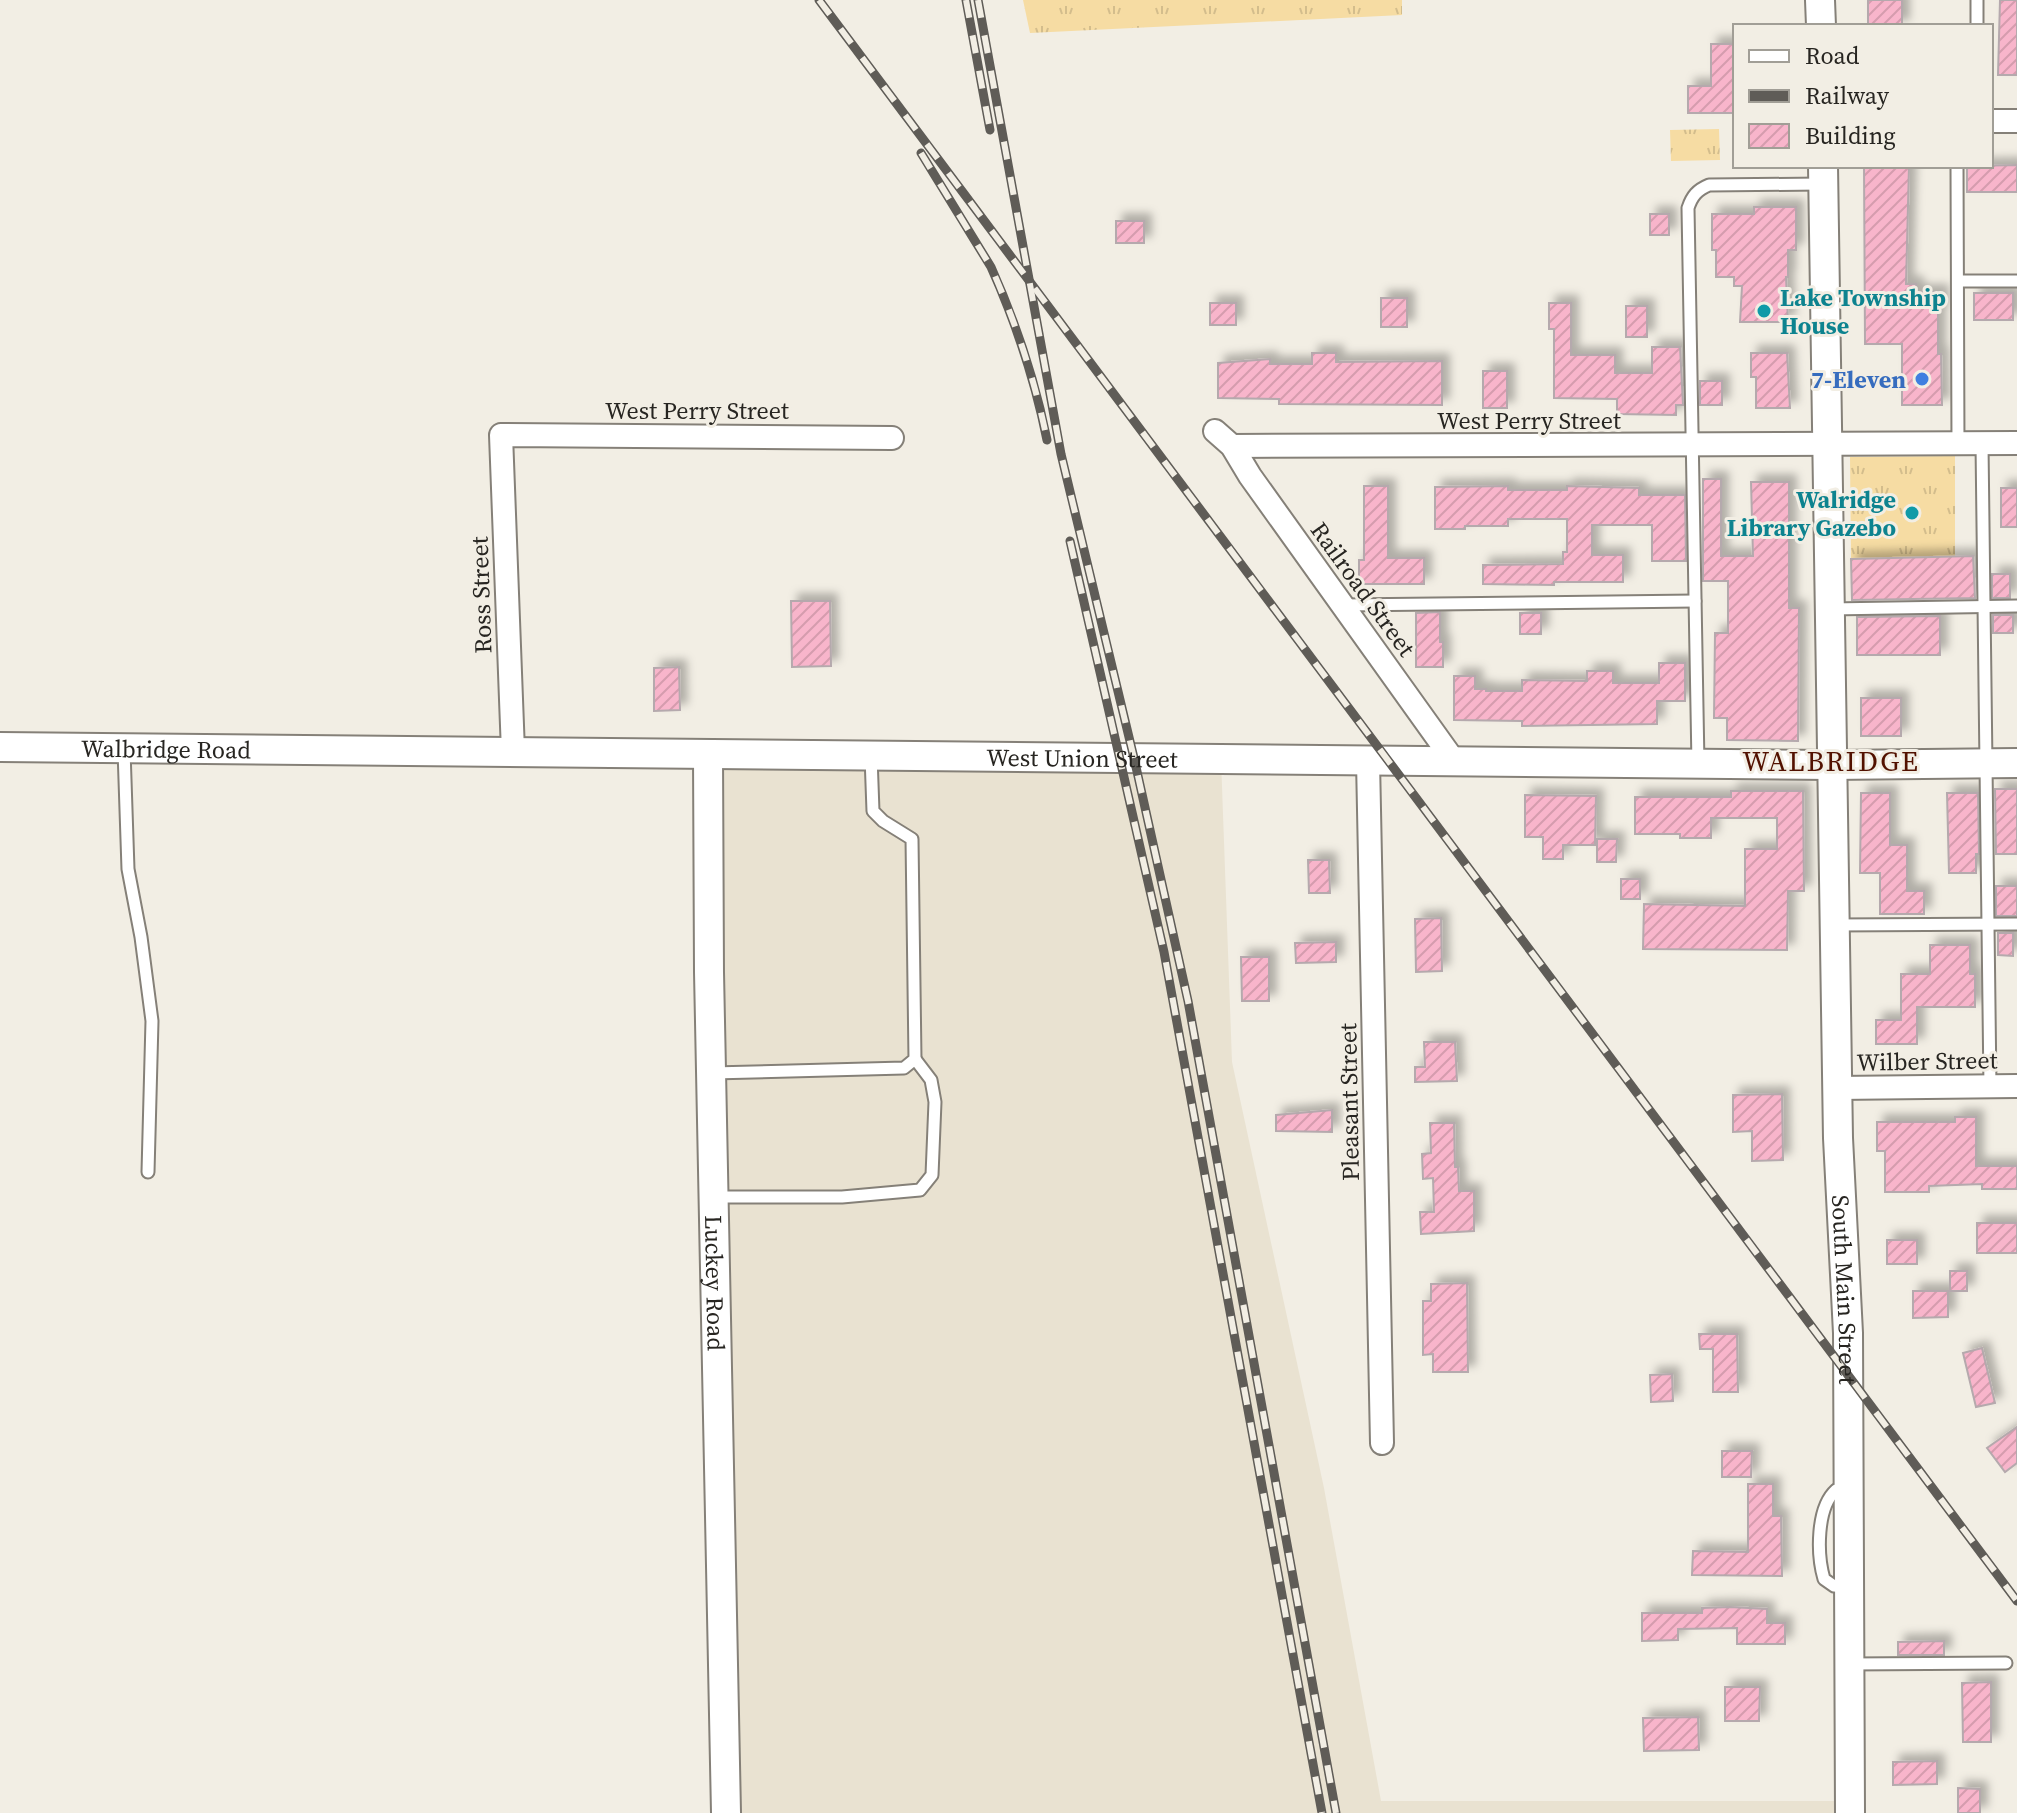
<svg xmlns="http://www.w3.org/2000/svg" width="2017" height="1813" viewBox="0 0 2017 1813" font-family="'Source Serif 4',serif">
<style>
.built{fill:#e9e2d1}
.grass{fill:url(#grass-tufts)}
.building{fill:url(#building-hatch);stroke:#b5a9ad;stroke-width:2;filter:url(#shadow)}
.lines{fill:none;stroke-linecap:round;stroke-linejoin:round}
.service-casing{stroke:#858078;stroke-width:15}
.minor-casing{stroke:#858078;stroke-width:26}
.tertiary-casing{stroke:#858078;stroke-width:32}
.service{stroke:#fff;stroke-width:11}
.minor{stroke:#fff;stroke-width:22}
.tertiary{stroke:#fff;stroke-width:28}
.rail-casing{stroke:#5f5c57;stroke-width:9}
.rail{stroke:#f2eee4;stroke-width:6;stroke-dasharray:18;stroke-linecap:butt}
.culture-dot{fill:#0f9aa8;stroke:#f2eee4;stroke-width:3}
.shop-dot{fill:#3f7fe0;stroke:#f2eee4;stroke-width:3}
.labels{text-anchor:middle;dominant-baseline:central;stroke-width:6;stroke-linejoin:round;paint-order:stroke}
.culture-label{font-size:24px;font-weight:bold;fill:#0d838f;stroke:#f2eee4;text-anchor:start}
.shop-label{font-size:24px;font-weight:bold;fill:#366cbe;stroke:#f2eee4;text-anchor:end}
.street-label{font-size:24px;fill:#272521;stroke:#f2eee4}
.quarter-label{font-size:28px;letter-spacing:2px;fill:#521100;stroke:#f2eee4}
</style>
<defs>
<pattern id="grass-tufts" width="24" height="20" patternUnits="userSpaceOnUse" patternTransform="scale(2)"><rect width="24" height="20" fill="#f6dca3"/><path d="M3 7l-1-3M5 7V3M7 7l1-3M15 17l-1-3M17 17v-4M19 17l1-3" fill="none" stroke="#d3bd8c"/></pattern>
<pattern id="building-hatch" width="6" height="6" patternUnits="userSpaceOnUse" patternTransform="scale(2)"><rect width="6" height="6" fill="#f8b5cb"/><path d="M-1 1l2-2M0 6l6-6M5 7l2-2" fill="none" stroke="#d59cae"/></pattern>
<filter id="shadow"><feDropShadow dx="7" dy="-7" stdDeviation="4" flood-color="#0004"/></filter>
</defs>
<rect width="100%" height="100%" fill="#f2eee4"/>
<path class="built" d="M708,755l513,4 11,303 92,426 57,313h468l1,12h-1117z"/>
<g class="grass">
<path d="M1023,0h379v15l-372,18z"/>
<path d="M1719,129l1,31 -49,1 -1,-31z"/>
<path d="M1955,456v101l-104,2 -1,-102z"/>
</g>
<g class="building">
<rect x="1868" y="0" width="34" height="26"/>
<path d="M2000,0h17v75h-19z"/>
<path d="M1711,44h24v69h-47v-27h23z"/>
<path d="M2017,165v27h-50v-26z"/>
<path d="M1864,166h45l-3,118h10v8h25v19h-3v43h3l1,51h-40v-61h-37z"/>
<path d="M1754,207h42v43h-8v27h-2l2,45h-48l2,-36h-8v-9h-18v-27h-4v-36h42z"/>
<rect x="1650" y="214" width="19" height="21"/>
<rect x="1116" y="221" width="28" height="22"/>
<rect x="1974" y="293" width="39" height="27"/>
<rect x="1381" y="298" width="26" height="29"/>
<rect x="1210" y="303" width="26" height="22"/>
<path d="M1549,303h22v52h44v18h37v-26h28l3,58h-7v10l-59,-1v-15l-63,-1v-69h-5z"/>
<rect x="1626" y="306" width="21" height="31"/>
<path d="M1312,353h24v9l106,-1v44l-163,-1v-5l-61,-1v-35l52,-4v5h42z"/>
<path d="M1751,353h36l3,55h-34v-31h-5z"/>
<rect x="1483" y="371" width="24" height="37"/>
<rect x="1700" y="381" width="22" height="24"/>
<path d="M1703,479h18v77h32l-2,-74h38v126h10l-1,133 -71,-1v-22h-13l1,-85h13v-52h-25z"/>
<path d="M1364,486h24v72h36v26h-65v-24h5z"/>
<path d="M1508,486v4h59v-4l72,2v7h46l1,66h-34v-36h-60v30h31v27h-69v3l-71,-1v-19l80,-1v-12h4v-33h-59v7h-43v3h-30v-42z"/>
<rect x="2001" y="488" width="16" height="39"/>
<path d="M1973,556l2,42 -123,2 -1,-41z"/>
<rect x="1992" y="574" width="18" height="24"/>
<path d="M791,601h39l1,65 -39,1z"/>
<path d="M1440,612v30h3v25h-27v-54z"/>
<rect x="1520" y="613" width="21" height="21"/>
<rect x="1993" y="615" width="20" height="18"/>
<path d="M1940,616v39h-83v-38z"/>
<path d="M1659,663h26v38h-28v23l-135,2v-5l-68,-1v-44h21v13h11v2h36v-11l65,1v-10h26v12h46z"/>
<path d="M679,667l1,43 -26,1v-43z"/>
<rect x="1861" y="698" width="40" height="38"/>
<path d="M1995,789h22v65h-21z"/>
<path d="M1731,791h72l1,100h-16l-1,59 -144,-1 1,-45 101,2v-57h32v-31h-66v20h-31v-4h-45v-37h96z"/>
<path d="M1861,793h29v52h17v46h17v23h-44v-41h-20z"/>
<path d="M1947,793h31l1,61h-3v19h-27z"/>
<path d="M1525,795l71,1 -1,49h-32v14h-20v-22h-18z"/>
<path d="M1597,839h20l-1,23h-19z"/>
<path d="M1308,860h21l1,33h-21z"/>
<rect x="1621" y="879" width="19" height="20"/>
<rect x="1996" y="886" width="21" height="30"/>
<path d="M1441,918l1,53 -26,1 -1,-53z"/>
<path d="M1998,933h15v23l-15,-1z"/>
<path d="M1336,942v20l-40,1 -1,-20z"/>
<path d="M1930,945h40v29h5v33h-58v37h-41v-24h25v-46h29z"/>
<path d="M1241,957h28v44h-27z"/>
<path d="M1424,1042h31l2,39 -42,1v-15h10z"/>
<path d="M1782,1094l1,66 -31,1v-30l-19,1v-37z"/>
<path d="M1332,1110v22l-56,-1v-16z"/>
<path d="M1955,1117h21v49h41v23h-35v-5l-53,2v6h-44v-41h-8v-29h78z"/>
<path d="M1430,1123h24l1,44h3l1,24h15v40l-53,3 -1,-22h14l-1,-34 -10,1 -1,-25 9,-1z"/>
<rect x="1977" y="1223" width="40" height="30"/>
<rect x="1887" y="1240" width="30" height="24"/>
<rect x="1950" y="1271" width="17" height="20"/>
<path d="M1467,1283l1,89h-35v-18l-10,1v-54h8v-17z"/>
<path d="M1913,1291h35v26l-35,1z"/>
<path d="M1699,1334h38l1,58h-25v-43h-13z"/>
<path d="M1982,1348l13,55 -19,4 -13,-54z"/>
<path d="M1672,1374l1,27 -22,1 -1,-27z"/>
<path d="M2017,1427v36l-12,9 -18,-24z"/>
<path d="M1722,1451h30l-1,26h-29z"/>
<path d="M1748,1484h25v32h8l1,60 -90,-1 1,-24 55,1z"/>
<path d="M1730,1607l37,2v14h18v21h-48v-16l-59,1v11l-36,1v-28h60v-5z"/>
<path d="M1944,1641v14h-46v-13z"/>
<path d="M1991,1682v60h-28l-1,-59z"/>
<path d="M1725,1687h35l-1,34h-34z"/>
<path d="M1698,1717l1,33 -55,1 -1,-33z"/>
<path d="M1937,1761v23l-44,1v-23z"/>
<path d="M1958,1788l22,1v24h-22z"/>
</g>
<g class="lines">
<g class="service-casing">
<g id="service">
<path d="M1977,0v26"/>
<path d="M1957,166l1,278"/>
<path d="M1958,281h59"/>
<path d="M1982,444l8,643"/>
<path d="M1344,605l351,-4"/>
<path d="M1830,609l187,-3"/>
<path d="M124,750l4,119 13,68 11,84 -4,151"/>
<path d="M1698,764l-10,-556c4,-12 9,-18 21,-23l113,-1"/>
<path d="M1835,925l182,-1"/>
<path d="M712,1073l192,-5 11,-9 -3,-220 -29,-18 -10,-10 -2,-55"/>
<path d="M715,1197h127l78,-7 12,-15 3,-73 -4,-22 -16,-21"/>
<path d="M1847,1587l-13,-1 -10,-7c-7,-24 -8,-71 12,-89l12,-1"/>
<path d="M1849,1664l157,-1"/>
</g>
</g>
<g class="minor-casing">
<g id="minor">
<path d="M1991,121h26"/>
<path d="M1215,431l17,15 18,30 204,285"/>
<path d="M1232,446l785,-3"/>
<path d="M513,752l-12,-317 391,3"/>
<path d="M1368,761l14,682"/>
<path d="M1837,1088l180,-2"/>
</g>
</g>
<g class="tertiary-casing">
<g id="tertiary">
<path d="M1820,0l1,26"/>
<path id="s1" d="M1823,166l15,972 10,195 2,480"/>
<path id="s2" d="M0,747l1831,18 186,-2"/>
<path id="s3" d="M708,755l1,217 17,841"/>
</g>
</g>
<use href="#service" class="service"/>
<use href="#minor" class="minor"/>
<use href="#tertiary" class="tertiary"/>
<g class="rail-casing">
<g id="rail">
<path d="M819,0l1198,1601"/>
<path d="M966,0l24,130"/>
<path d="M978,0l83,454 73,304 54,243 148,812"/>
<path d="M921,153l70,114c25,56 44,113 56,173"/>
<path d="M1070,541l94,411 158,861"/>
</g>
</g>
<use href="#rail" class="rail"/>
</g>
<g class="culture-dot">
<circle cx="1764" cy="311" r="8"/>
<circle cx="1912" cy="513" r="8"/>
</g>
<circle class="shop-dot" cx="1922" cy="379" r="8"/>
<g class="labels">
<g class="culture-label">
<text x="1780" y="297">Lake Township<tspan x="1780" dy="28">House</tspan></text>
<text x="1896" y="499" text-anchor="end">Walridge<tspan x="1896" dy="28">Library Gazebo</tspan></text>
</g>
<g class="shop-label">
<text x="1906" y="379">7-Eleven</text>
</g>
<g class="street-label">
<text x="697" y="410">West Perry Street</text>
<text x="1529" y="420">West Perry Street</text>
<text transform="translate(1363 589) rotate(54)">Railroad Street</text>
<text transform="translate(481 595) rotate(-92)">Ross Street</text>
<text stroke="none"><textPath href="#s2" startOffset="166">Walbridge Road</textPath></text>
<text stroke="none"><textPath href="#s2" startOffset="1082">West Union Street</textPath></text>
<text transform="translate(1927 1061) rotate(-1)">Wilber Street</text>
<text transform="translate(1349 1102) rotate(-91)">Pleasant Street</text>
<text stroke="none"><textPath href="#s3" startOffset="528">Luckey Road</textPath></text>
<text stroke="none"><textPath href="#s1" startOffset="1124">South Main Street</textPath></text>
</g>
<g class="quarter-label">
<text x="1831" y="761">WALBRIDGE</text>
</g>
</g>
<rect x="1733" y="24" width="260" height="144" fill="#f2eee4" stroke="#a19e96" stroke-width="2"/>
<rect x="1749" y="50" width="40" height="12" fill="#ffffff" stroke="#a19e96" stroke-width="2"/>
<text x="1805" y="64" font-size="24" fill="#272521">Road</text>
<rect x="1749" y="90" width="40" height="12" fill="#5f5c57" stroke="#a19e96" stroke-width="2"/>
<text x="1805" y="104" font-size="24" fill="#272521">Railway</text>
<rect x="1749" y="124" width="40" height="24" fill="url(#building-hatch)" stroke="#a19e96" stroke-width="2"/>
<text x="1805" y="144" font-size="24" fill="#272521">Building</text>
</svg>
